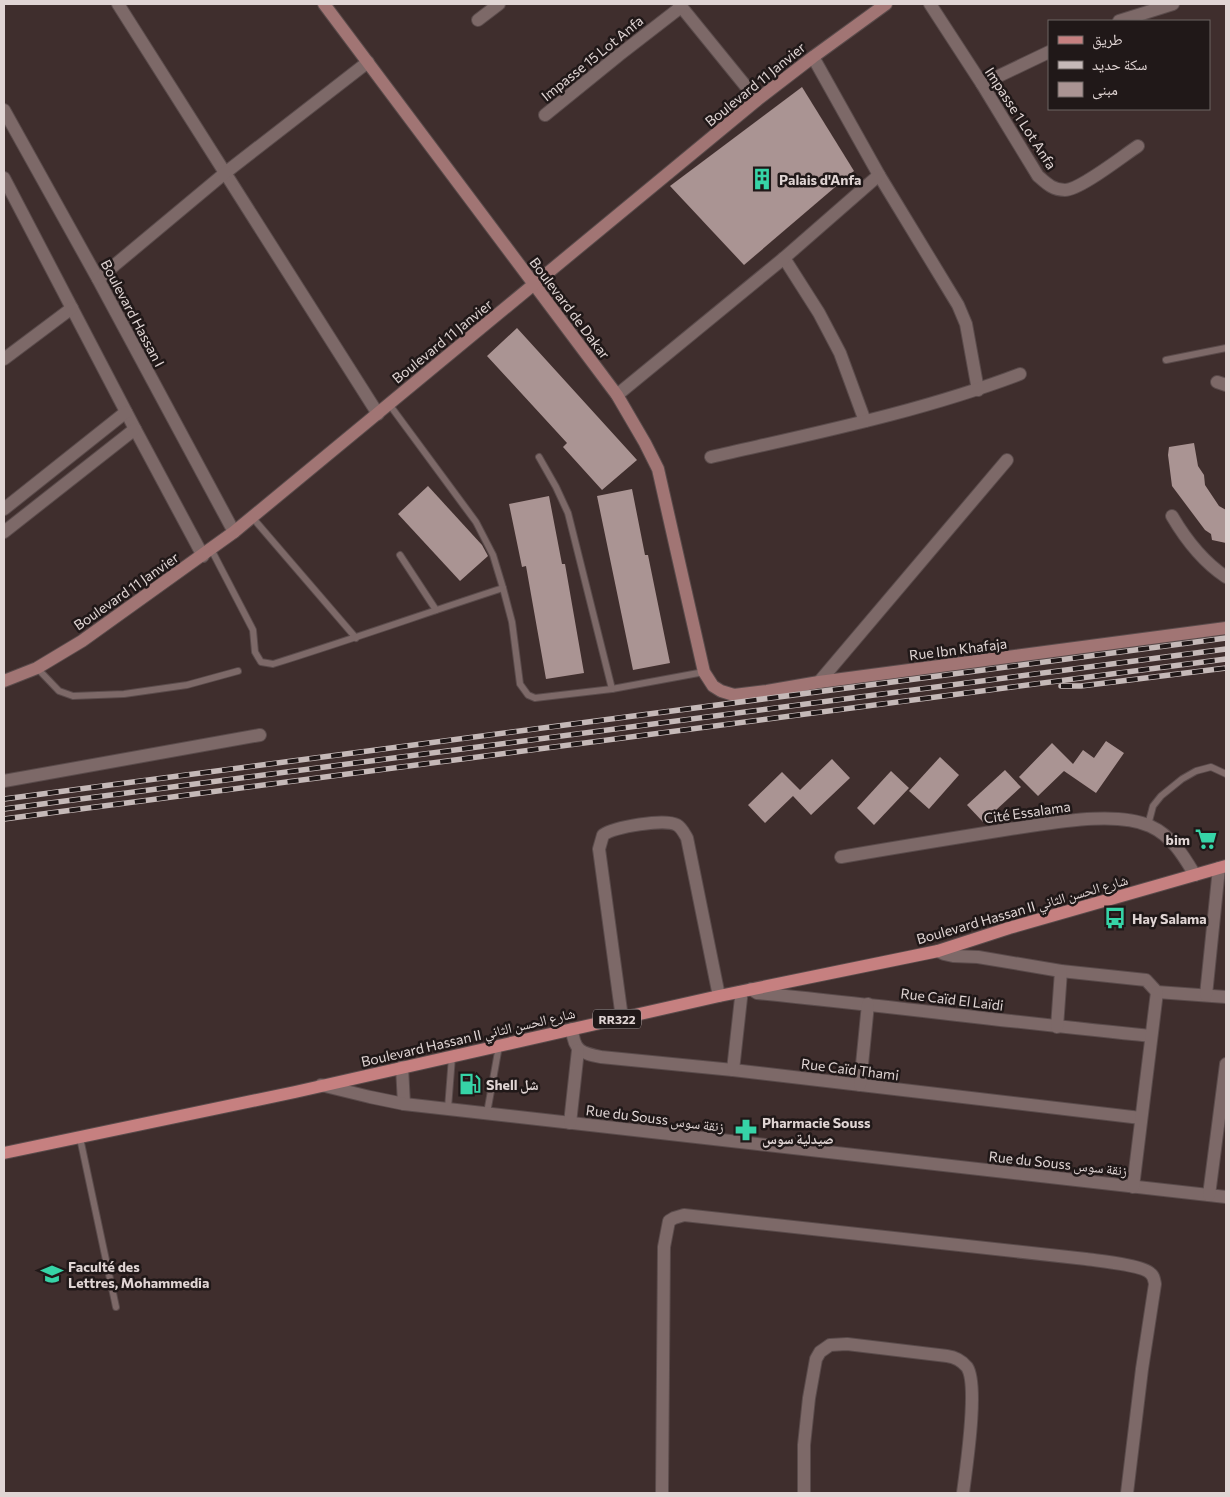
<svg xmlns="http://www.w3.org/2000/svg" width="1230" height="1497" viewBox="0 0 1230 1497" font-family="Commissioner,'Noto Naskh Arabic',sans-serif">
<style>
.building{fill:#aa9493}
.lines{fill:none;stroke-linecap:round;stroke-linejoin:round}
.lane-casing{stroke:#5a4b4b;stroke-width:8}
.street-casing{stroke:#5a4b4b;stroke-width:14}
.secondary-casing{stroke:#5a4b4b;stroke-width:14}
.primary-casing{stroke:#5a4b4b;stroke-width:14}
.lane{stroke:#7d6968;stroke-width:6}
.street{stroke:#7d6968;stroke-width:12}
.secondary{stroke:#a17574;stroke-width:12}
.primary{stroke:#c68080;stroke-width:12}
.rail-casing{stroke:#c5b9b8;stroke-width:5.5}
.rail{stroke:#201818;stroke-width:4;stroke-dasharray:11;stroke-linecap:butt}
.labels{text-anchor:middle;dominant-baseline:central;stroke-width:5;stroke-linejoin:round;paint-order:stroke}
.shield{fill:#201818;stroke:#a69c9c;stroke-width:1}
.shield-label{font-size:12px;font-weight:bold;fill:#e0d5d4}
.street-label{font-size:14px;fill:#e0d5d4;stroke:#201818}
.poi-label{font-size:14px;font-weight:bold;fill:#e0d5d4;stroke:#201818;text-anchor:start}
</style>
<rect width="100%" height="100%" fill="#3f2e2d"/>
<g class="building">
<path d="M802,87l52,84 -110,94 -74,-79z"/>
<path d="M517,328l120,132 -35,30 -39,-43 4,-4 -80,-87z"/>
<path d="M1194,443l4,23 6,9 1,10 14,21 7,4v33l-14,-3 -1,-6 -6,-4 -33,-44 -4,-31 1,-8z"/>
<path d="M428,486l54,59 6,11 -28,25 -62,-67z"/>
<path d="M632,489l13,66h3l22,108 -37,7 -36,-174z"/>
<path d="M549,496l13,68h3l19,109 -38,6 -20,-113 -4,1 -13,-63z"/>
<path d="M1106,741l18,12 -28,40 -32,-22 -26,25 -19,-19 33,-34 21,21 10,-14 11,8z"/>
<path d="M940,757l19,18 -30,34 -20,-18z"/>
<path d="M832,759l18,19 -39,37 -18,-19 -28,27 -17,-18 34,-33 18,18z"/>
<path d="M1005,770l16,17 -38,35 -16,-17z"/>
<path d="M891,771l18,17 -35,37 -17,-17z"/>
</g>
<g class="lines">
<g class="lane-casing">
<g id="lane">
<path d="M1166,360l60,-12"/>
<path d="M389,404l87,118 17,33 10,33 9,34 8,62 8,11 7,3 77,-9 92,-17"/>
<path d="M539,457l17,30 12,26 44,176"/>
<path d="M252,517l104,121"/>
<path d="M211,549l42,81 2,22 6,10 12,2c77,-24 153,-51 230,-76"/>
<path d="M400,555l36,55"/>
<path d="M37,668l22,23 14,5 51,-2 63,-9 51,-14"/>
<path d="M1148,825l5,-19 8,-10 21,-17 14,-8 15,-4 15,7"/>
<path d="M448,1108l4,-51"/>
<path d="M487,1113l12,-67"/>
<path d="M80,1138l36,169"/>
</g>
</g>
<g class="street-casing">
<g id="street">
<path d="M118,4l260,410"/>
<path d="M679,4l78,96"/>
<path d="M930,4l52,80 56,92c9,8 15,14 27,14 15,0 59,-35 73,-44"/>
<path d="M478,20l21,-16"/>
<path d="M1119,21l54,-17"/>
<path d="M813,57l66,118 79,130 8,19 12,66"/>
<path d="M982,84l67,-32"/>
<path d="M4,110l94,169 136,253"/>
<path d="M545,115l74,-60 62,-48"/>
<path d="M4,178l131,251 68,127"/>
<path d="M784,258l35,55 21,40 25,68"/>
<path d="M98,279l127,-106 143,-111"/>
<path d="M4,359l68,-51"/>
<path d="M1217,382l9,3"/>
<path d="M617,395l167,-137 95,-83"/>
<path d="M711,457c104,-24 209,-45 309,-83"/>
<path d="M4,509l122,-97"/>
<path d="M1172,516c14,24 30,45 54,61"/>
<path d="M4,532l131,-103"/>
<path d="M819,682l188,-222"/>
<path d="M4,781l256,-46"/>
<path d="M841,857c57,-10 113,-19 169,-28 38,-5 104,-19 140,-3 22,10 33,29 45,49"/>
<path d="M938,951l6,3 9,2 25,1 83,14 85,9 11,12 69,5"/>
<path d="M751,989l6,4c131,13 262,30 394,43"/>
<path d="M1206,995l13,-127"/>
<path d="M622,1018l-23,-169 4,-14c11,-8 62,-17 74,-10 5,3 7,8 10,13l32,158"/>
<path d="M1057,1027l4,-56"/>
<path d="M572,1029c2,22 9,24 29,28l132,13 408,48"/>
<path d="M402,1067l2,37"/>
<path d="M733,1070l8,-72 -1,-6"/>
<path d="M321,1085l49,12 34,7 822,93"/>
<path d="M860,1085l8,-81"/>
<path d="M570,1123l8,-73"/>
<path d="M1133,1187l24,-195"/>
<path d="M1209,1195l17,-131"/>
<path d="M662,1493l2,-246 5,-26 5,-3 10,-3 402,44c13,2 56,6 64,14 4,3 4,6 5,11l-13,85 -15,124"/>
<path d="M804,1493v-48l5,-47 7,-39 4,-7 10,-7 17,-1 100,12c8,1 15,5 20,11 12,18 -1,102 -4,126"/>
</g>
</g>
<g class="secondary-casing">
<g id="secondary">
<path d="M324,4l293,391 28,48 13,26 46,203 9,14 8,5 13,4 33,-4 52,-9 407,-54"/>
<path d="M4,681l33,-13 45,-27 152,-109 523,-432 56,-43 73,-53"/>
</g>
</g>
<g class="primary-casing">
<path id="primary" d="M4,1153l291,-61 424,-96 219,-45 71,-23 217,-62"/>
</g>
<use href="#lane" class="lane"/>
<use href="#street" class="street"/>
<use href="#secondary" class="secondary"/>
<use href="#primary" class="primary"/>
<g class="rail-casing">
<g id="rail">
<path d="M1061,686h20l145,-18"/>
<path d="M4,799l1222,-161"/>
<path d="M4,809l1222,-160"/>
<path d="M4,819l1222,-160"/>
</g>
</g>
<use href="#rail" class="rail"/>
</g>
<defs>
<g id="building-bare" transform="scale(1.725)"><path d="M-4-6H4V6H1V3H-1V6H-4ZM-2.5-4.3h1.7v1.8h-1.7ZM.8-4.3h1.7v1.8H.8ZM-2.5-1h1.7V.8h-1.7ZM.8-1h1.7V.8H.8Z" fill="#36d4a7" stroke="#201818" stroke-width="2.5" paint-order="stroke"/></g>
<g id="supermarket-bare" transform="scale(1.725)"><path d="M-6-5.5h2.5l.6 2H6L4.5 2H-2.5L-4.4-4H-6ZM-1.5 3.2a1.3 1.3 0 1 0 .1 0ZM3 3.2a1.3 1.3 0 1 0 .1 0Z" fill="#36d4a7" stroke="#201818" stroke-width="2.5" paint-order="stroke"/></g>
<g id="bus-bare" transform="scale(1.725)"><path d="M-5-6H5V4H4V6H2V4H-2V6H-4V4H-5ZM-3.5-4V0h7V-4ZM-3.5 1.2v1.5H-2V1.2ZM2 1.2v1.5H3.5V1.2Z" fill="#36d4a7" stroke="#201818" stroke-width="2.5" paint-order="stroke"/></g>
<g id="fuel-bare" transform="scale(1.725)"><path d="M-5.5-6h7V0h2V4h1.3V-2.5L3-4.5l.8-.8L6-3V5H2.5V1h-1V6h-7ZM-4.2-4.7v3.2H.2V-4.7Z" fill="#36d4a7" stroke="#201818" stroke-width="2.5" paint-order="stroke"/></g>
<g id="pharmacy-bare" transform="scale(1.725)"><path d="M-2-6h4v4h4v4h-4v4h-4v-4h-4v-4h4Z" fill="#36d4a7" stroke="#201818" stroke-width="2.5" paint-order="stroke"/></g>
<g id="university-bare" transform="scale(1.725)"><path d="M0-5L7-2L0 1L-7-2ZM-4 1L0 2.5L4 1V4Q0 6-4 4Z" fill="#36d4a7" stroke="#201818" stroke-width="2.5" paint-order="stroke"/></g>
</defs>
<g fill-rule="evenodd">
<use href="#building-bare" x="762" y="179"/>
<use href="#supermarket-bare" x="1206" y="839"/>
<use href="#bus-bare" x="1115" y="918"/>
<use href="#fuel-bare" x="470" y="1084"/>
<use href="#pharmacy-bare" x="746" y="1130"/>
<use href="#university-bare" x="52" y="1274"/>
</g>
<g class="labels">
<rect class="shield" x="593" y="1009.5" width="48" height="19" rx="4"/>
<g class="shield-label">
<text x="617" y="1019">RR322</text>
</g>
<g class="street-label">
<text transform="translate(592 58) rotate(-39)">Impasse 15 Lot Anfa</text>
<text transform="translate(755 84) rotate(-39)">Boulevard 11 Janvier</text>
<text transform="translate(1021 118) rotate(57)">Impasse 1 Lot Anfa</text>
<text transform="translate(570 308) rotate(53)">Boulevard de Dakar</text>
<text transform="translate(133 313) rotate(62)">Boulevard Hassan I</text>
<text transform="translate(442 341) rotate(-39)">Boulevard 11 Janvier</text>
<text transform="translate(126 591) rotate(-35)">Boulevard 11 Janvier</text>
<text transform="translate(958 649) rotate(-7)">Rue Ibn Khafaja</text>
<text transform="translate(1027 812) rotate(-8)">Cité Essalama</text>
<text transform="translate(1022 909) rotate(-16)">Boulevard Hassan II شارع الحسن الثاني</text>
<text transform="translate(952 999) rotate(7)">Rue Caïd El Laïdi</text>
<text transform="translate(468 1037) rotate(-13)">Boulevard Hassan II شارع الحسن الثاني</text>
<text transform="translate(850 1069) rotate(7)">Rue Caïd Thami</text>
<text transform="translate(655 1118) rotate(7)">Rue du Souss زنقة سوس</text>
<text transform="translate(1058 1163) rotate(6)">Rue du Souss زنقة سوس</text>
</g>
<g class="poi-label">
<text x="779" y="179">Palais d'Anfa</text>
<text x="1190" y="839" text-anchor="end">bim</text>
<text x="1132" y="918">Hay Salama</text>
<text x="486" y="1084">Shell شل</text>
<text x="762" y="1122">Pharmacie Souss<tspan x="762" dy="16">صيدلية سوس</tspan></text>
<text x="68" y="1266">Faculté des<tspan x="68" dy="16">Lettres, Mohammedia</tspan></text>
</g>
</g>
<rect width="1230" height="1497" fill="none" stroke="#e0d5d4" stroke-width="10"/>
<rect x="1048" y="20" width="162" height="90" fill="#201818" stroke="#6d6463"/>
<rect x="1058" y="36" width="25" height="8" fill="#c68080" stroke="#6d6463"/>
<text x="1092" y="45" font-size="15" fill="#e0d5d4">طريق</text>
<rect x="1058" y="61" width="25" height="8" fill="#c5b9b8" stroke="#6d6463"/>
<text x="1092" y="70" font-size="15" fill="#e0d5d4">سكة حديد</text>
<rect x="1058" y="82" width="25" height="15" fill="#aa9493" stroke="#6d6463"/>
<text x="1092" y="95" font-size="15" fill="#e0d5d4">مبنى</text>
</svg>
